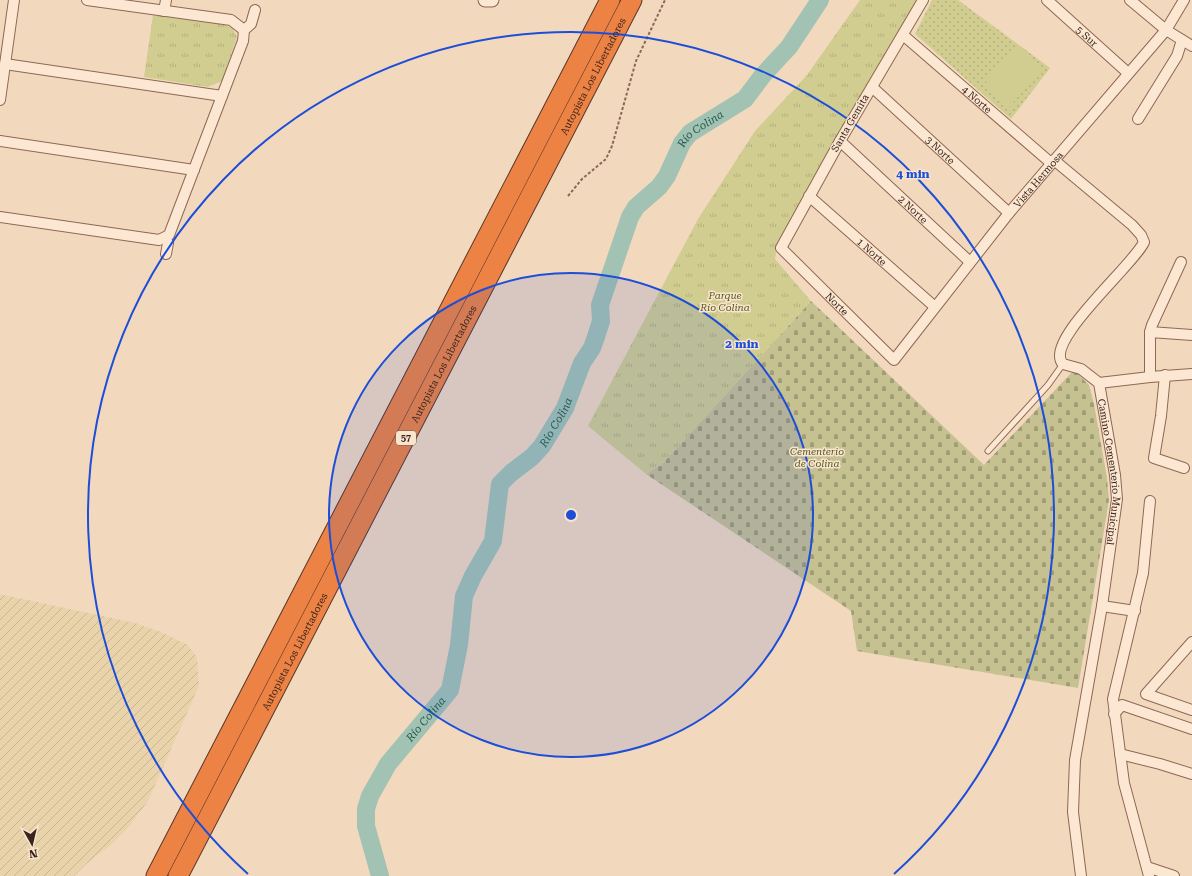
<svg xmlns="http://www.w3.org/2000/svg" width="1192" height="876" viewBox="0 0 1192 876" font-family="'Roboto Serif',serif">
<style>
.farmland{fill:url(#farmland-furrows)}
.grass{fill:url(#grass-dots)}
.cemetery{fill:url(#cemetery-stones)}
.park{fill:url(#park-tufts)}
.garden{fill:#d1cd91}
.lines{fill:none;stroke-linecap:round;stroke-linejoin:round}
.river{stroke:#a2c3b3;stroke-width:18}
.service-casing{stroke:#8d6854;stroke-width:7}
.minor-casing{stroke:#8d6854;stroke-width:12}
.tertiary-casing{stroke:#8d6854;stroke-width:15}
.motorway-casing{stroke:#59372a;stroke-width:21}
.path{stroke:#8d6854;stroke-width:2;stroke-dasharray:3 2;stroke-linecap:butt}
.service{stroke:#fce7d2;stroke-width:5}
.minor{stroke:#fce7d2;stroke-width:10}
.tertiary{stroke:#fce7d2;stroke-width:13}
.motorway{stroke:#ec8244;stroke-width:19}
.ring{fill:none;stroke:#1d4ed8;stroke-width:2}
.labels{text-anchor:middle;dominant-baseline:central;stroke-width:3;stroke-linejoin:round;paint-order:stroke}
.shield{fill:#f9e4ce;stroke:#735e51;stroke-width:1}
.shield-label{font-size:9px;font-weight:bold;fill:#3a241b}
.street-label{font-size:10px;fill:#3a241b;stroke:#f9e4ce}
.park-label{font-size:10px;font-style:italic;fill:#55591f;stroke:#f9e4ce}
.water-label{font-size:11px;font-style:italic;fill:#285c4f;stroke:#f9e4ce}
.centre{fill:#1d4ed8;stroke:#f9e4ce;stroke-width:2}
.ring-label{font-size:12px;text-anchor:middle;font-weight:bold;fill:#1d4ed8;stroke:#f9e4ce;stroke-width:3;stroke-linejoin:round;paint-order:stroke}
</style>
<defs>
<pattern id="farmland-furrows" width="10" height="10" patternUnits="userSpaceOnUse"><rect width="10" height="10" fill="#e9d3aa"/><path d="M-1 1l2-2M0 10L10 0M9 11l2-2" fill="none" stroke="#c9b592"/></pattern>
<pattern id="grass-dots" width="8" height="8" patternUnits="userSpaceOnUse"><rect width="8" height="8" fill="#d1cd91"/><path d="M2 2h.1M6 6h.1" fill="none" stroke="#b4b07c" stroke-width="1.8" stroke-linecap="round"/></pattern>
<pattern id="cemetery-stones" width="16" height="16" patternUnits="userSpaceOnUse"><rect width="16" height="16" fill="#c5c191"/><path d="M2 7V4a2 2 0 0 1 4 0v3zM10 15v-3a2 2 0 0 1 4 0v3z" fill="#a19d76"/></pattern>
<pattern id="park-tufts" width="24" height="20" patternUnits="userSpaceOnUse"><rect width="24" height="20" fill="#d1cd91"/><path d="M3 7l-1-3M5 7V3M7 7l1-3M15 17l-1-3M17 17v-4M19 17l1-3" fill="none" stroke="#b4b07c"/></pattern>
</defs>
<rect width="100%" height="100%" fill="#f2d9be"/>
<path class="farmland" d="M0,594l135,29 26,9 27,13 9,12 2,29 -51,115 -20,27 -17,17 -25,19 -12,12h-74z"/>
<path class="grass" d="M932,0h26l92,68 -39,51 -96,-85z"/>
<path class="cemetery" d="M811,301l173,164 90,-95 15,15 5,19 13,74 2,22 -31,188 -221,-37 -6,-40 -205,-137 17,-11z"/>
<g class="park">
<path d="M860,0h61l-144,248 -2,11 36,42 -148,162 -17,11 -58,-48 110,-207 57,-88 52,-56z"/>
<path d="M153,15l73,10 7,4 4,8 -15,44 -14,6 -64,-10z"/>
</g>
<path class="garden" d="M1015,46l27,21 -32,40 -27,-21z"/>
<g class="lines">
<path class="river" id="s1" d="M380,876l-14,-50v-17l4,-13 18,-32 62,-74 9,-45 5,-49 9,-20 20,-35 7,-57 11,-11 21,-16 10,-11 23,-38 17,-45 10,-15 4,-11 5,-16 -1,-16 30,-88 6,-10 23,-20 8,-11 15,-33 8,-10 55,-34 18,-24 26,-28 31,-47"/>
<g class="service-casing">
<path id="service" d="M988,451l60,-66 15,-21"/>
</g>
<g class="minor-casing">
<g id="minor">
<path d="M87,0l144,20 13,10"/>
<path id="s2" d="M923,0l-83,141 -59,107 113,112 115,-147 157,-183 18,-30"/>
<path id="s3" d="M1047,0l81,73"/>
<path d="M1130,0l36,30 26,16"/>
<path d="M164,11l2,-11"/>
<path id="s4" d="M903,35l148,128"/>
<path d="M5,64l217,32"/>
<path id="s5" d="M872,87l137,126"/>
<path d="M0,100l14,-100"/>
<path d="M1138,119l39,-63 5,-16"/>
<path d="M0,141l194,29"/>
<path id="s6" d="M840,141l130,121"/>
<path id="s7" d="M1054,160l78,65 9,10 3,7c-10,23 -102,100 -81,122l18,5 18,14 16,92 2,24 -15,107 -27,154 -2,52 8,64"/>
<path id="s8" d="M809,196l126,111"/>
<path d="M0,217l159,23 10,-5 74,-194 1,-11 7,-6 4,-14"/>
<path d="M165,238l3,5 -2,11"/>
<path d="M1150,332l42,3"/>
<path d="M1165,375l-4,41 -7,42 30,10"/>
<path d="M1150,377v-45l2,-7 29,-63"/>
<path d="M1099,383l51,-6 42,-3"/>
<path d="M1102,606l33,5"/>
<path d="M1192,642l-46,52 46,16"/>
<path d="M1114,714l8,-9 70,24"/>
<path d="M1120,754l40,10 32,10"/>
<path d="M1147,867l27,9"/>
<path d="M1149,876l-25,-93 -11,-84 30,-126 7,-72"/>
</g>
</g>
<g class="tertiary-casing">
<path id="tertiary" d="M485,0h7"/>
</g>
<g class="motorway-casing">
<g id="motorway">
<path d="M156,876l454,-876"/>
<path id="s9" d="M178,876l454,-876"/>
</g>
</g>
<path class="path" d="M568,196l14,-17 24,-20 6,-13 24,-85 29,-61"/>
<use href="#service" class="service"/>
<use href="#minor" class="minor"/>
<use href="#tertiary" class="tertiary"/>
<use href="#motorway" class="motorway"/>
</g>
<circle cx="571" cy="515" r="242" fill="#1d4ed8" fill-opacity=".12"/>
<g class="ring">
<circle cx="571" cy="515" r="242"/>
<path d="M248 874A483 483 0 1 1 894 874"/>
</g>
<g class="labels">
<rect class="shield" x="396" y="431" width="20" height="14" rx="3"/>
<g class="shield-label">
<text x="406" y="438">57</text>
</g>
<g class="street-label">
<text stroke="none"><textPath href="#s3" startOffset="54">5 Sur</textPath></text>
<text stroke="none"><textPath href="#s9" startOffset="901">Autopista Los Libertadores</textPath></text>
<text stroke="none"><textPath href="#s4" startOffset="98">4 Norte</textPath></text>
<text transform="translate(850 123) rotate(-60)">Santa Gemita</text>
<text stroke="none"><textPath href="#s5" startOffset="93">3 Norte</textPath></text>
<text stroke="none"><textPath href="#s2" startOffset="676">Vista Hermosa</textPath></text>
<text stroke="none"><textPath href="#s6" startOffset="100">2 Norte</textPath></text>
<text stroke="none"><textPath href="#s8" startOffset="84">1 Norte</textPath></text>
<text stroke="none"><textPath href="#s2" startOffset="365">Norte</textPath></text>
<text stroke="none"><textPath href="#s9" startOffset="577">Autopista Los Libertadores</textPath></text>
<text stroke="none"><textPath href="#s7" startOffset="406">Camino Cementerio Municipal</textPath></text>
<text stroke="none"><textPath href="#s9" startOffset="253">Autopista Los Libertadores</textPath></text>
</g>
<g class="park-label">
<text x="725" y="295">Parque<tspan x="725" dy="12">Río Colina</tspan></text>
<text x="817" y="451">Cementerio<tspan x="817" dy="12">de Colina</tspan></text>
</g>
<g class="water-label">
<text stroke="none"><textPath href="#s1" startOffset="851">Río Colina</textPath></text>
<text stroke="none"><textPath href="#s1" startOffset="515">Río Colina</textPath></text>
<text stroke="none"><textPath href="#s1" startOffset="178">Río Colina</textPath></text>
</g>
</g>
<circle cx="571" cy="515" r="6" class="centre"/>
<g class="ring-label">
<text x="913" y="178">4 min</text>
<text x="742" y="348">2 min</text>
</g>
<g transform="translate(32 844) rotate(172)" stroke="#f9e4ce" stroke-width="3" paint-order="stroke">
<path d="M0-3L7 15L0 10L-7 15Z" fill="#3a241b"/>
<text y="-6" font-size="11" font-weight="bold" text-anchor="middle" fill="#3a241b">N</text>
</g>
</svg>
